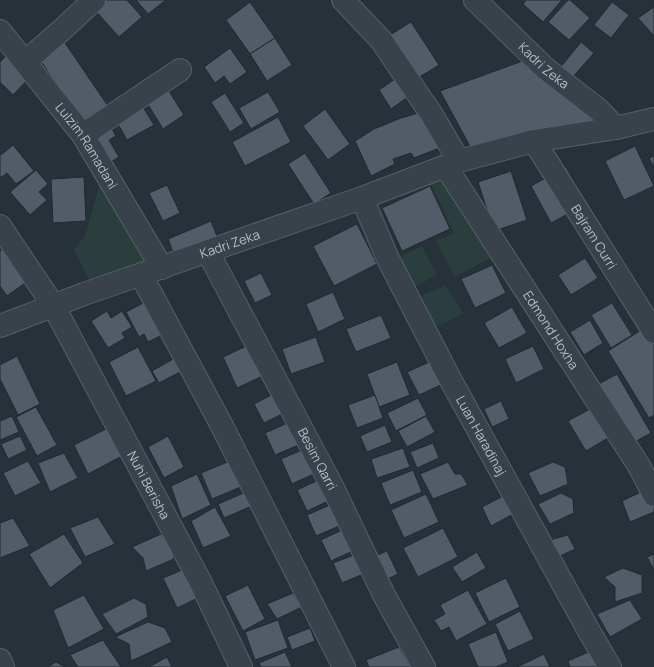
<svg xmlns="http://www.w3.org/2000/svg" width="654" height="667" viewBox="0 0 654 667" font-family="Manrope,sans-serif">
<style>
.green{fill:#2a3f3d}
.building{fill:#515c68;stroke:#202932}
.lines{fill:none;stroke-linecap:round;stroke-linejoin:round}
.minor-casing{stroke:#576069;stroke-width:24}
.minor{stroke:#39424b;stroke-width:22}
.labels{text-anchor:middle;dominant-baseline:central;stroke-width:4;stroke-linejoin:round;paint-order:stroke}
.street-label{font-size:13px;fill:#b5bdc6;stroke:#1e2730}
</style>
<rect width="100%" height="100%" fill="#26313a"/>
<g class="green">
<path d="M103,173l49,87 -59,27 -19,-37 11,-14z"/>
<path d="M451,175l43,81 -39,21 -19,-36 18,-8 -23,-48z"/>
<path d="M422,246l15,29 -24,13 -13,-31z"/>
<path d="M445,286l19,27 -28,14 -18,-30z"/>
</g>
<g class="building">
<path d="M105,0h22l15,17 -23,20 -25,-28z"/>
<path d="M136,0h30l-18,14z"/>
<path d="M526,0h36l-19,22 -20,-18z"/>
<path d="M568,0h2l20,18 -21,22 -21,-18z"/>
<path d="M250,2l25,36 -25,16 -24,-34z"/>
<path d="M612,2l17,13 -18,23 -17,-13z"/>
<path d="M654,7v29l-16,-18z"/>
<path d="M411,22l28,43 -21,13 -28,-43z"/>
<path d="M61,37l49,72 -25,17 -49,-72z"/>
<path d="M275,38l17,27 -25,16 -17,-27z"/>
<path d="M581,42l13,11 -22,25 -12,-10z"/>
<path d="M230,48l17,24 -17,12 -6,-8 -9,7 -11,-16z"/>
<path d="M11,51l23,22 -21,22 -13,-13v-20z"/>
<path d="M528,59l74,64 -130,27 -32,-59z"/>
<path d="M395,79l13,18 -17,12 -12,-19z"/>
<path d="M165,85l19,30 -21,14 -19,-31z"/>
<path d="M268,92l12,20 -29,17 -12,-21z"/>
<path d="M225,93l19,30 -14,9 -19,-30z"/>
<path d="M140,102l14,23 -27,15 -13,-23z"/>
<path d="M325,109l25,35 -22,16 -25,-34z"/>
<path d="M425,111l17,36 -28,11 -3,-5 -18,6 2,5 -24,12 -16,-35 19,-12 27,-11z"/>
<path d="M278,117l13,25 -46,24 -13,-24z"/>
<path d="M109,124l7,12 -7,4 10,17 -12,7 -17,-28z"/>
<path d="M13,145l21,26 -18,13 -9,-11 -7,5v-25l1,2z"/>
<path d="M635,146l19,40 -30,14 -19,-39z"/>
<path d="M305,153l26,40 -17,11 -26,-40z"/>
<path d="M654,156v12l-5,-10z"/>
<path d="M566,167l20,37 -35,19 -20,-37z"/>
<path d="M36,170l12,14 -9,8 8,8 -17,15 -20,-23z"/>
<path d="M511,171l16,49 -33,11 -16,-49z"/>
<path d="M84,177l2,44 -33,2 -2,-44z"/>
<path d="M167,185l13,28 -17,8 -14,-28z"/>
<path d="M430,186l20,43 -48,22 -20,-43z"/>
<path d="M211,221l6,15 -43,19 -6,-16z"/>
<path d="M357,224l20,40 -43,22 -21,-40z"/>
<path d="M8,245l24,33 -25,18 -7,-10v-35z"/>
<path d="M585,258l13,20 -27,17 -13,-20z"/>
<path d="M492,265l14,28 -31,15 -14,-29z"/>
<path d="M261,273l11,22 -17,8 -11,-22z"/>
<path d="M333,292l12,27 -27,13 -12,-28z"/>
<path d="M147,301l17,33 -16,8 -4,-8 -5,3 -13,-25z"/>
<path d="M612,303l20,32 -21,13 -20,-33z"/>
<path d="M512,307l15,26 -28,15 -15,-25z"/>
<path d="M107,311l4,7 11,-7 10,16 -10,6 3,5 -17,10 -17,-27z"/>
<path d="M381,315l10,23 -35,14 -10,-23z"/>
<path d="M590,320l13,23 -19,12 -14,-23z"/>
<path d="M646,327l8,12v76l-5,3 -41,-67z"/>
<path d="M316,337l9,25 -34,12 -9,-25z"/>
<path d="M253,343l14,31 -30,14 -14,-31z"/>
<path d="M533,346l11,23 -28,14 -11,-24z"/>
<path d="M138,347l18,34 -30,15 -17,-34z"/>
<path d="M17,356l23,48 -22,11 -18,-36v-14z"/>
<path d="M175,358l7,13 -23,12 -7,-12z"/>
<path d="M434,360l11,23 -26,12 -12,-23z"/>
<path d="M397,362l13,33 -31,12 -12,-33z"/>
<path d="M617,374l34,59 -22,12 -34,-59z"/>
<path d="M277,392l9,20 -22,11 -10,-19z"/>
<path d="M375,395l8,23 -26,10 -9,-23z"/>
<path d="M418,398l9,17 -31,16 -9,-18z"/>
<path d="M501,401l8,18 -17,8 -8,-18z"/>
<path d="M36,407l21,38 -20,11 -21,-39z"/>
<path d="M590,409l18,29 -22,13 -18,-30z"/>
<path d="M12,416l7,16 -19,8v-19z"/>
<path d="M426,416l9,16 -28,15 -9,-16z"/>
<path d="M292,421l9,23 -26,11 -10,-22z"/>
<path d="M385,425l7,17 -25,10 -7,-16z"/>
<path d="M110,427l14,28 -36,19 -14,-29z"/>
<path d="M20,436l7,14 -19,9 -7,-15z"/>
<path d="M168,436l16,31 -20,11 -16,-31z"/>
<path d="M433,443l6,15 -22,10 -7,-16z"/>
<path d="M309,447l11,24 -28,13 -11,-25z"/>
<path d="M403,448l7,19 -33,11 -6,-19z"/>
<path d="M64,453l14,25 -28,14 -12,-29z"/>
<path d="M232,460l11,26 -31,13 -11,-26z"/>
<path d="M28,461l13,22 -26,13 -12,-23z"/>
<path d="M448,462l7,12h6l7,11 -35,14 -13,-25z"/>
<path d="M553,462l12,5 3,17 -28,12 -12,-23z"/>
<path d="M413,470l9,22 -32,13 -9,-22z"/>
<path d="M197,474l14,31 -29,14 -11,-33z"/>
<path d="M325,477l10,21 -28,13 -10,-21z"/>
<path d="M645,490l9,11v11l-24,10 -8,-21z"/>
<path d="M246,492l6,14 -28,12 -6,-14z"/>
<path d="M561,493l12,6 1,14 -24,11 -12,-20z"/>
<path d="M426,494l13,28 -35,16 -13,-28z"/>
<path d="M507,494l10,18 -26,14 -9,-19z"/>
<path d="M337,502l9,21 -30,13 -9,-21z"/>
<path d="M215,507l16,29 -28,12 -12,-27z"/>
<path d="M98,517l17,27 -30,13 -15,-29z"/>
<path d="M13,518l17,28 -30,12v-35z"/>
<path d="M346,528l11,21 -26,12 -10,-21z"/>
<path d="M443,528l15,29 -40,20 -15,-29z"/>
<path d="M64,534l19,29 -33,25 -21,-34z"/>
<path d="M161,534l9,10 4,15 -28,12 -3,-13 -11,-11z"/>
<path d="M568,535l7,14 -17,8 -8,-17z"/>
<path d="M387,551l11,23 -13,6 -12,-23z"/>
<path d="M477,552l9,16 -24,14 -10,-15z"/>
<path d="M359,553l9,19 -26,11 -9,-20z"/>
<path d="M654,554v16l-7,-13z"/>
<path d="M187,568l13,29 -23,11 -14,-30z"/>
<path d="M623,568l19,7v18l-27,9v-15l-11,-10z"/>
<path d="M506,578l14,29 -31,15 -14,-29z"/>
<path d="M248,585l17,34 -22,12 -18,-35z"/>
<path d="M468,590l19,34 -31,17 -7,-14 -8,4 -7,-11 11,-6 -5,-9z"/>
<path d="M293,593l9,14 -25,12 -10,-15z"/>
<path d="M84,595l20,34 -36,19 -15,-38z"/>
<path d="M134,598l12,6 2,13 -32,17 -14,-20z"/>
<path d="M630,600l12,19 -32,18 -13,-23z"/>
<path d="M520,611l14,28 -26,12 -13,-27z"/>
<path d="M278,620l10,28 -33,12 -10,-28z"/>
<path d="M148,622l17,6 7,14 -41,19 -2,-17 -14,-7z"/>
<path d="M310,628l5,13 -23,9 -5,-13z"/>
<path d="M496,632l12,30 -12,5h-18l-10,-23z"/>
<path d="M103,640l18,27h-43l-8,-12z"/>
<path d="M399,647l12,20h-42l-3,-7z"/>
<path d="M595,649l8,18h-33l-2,-6z"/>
<path d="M285,652l7,15h-31l-2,-4z"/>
<path d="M544,654l6,13h-33z"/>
<path d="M167,657l5,10h-23z"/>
<path d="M56,662l9,5h-17z"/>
</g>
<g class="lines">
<g class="minor-casing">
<g id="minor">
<path d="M343,0l38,40 51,75 27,46"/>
<path id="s1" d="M475,0l71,69 53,41 17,18"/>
<path id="s2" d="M0,31l83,104 79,133"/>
<path d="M25,62l39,-34 30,-28"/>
<path d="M83,135l97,-65"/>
<path id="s3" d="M534,141l120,191"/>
<path id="s4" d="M446,167l193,299 15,29"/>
<path id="s5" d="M362,198l26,61 61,118 141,256 20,34"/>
<path id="s6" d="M0,226l53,79 148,278 40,84"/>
<path id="s7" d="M208,252l125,236 51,107 40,72"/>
<path d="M141,275l81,151 122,241"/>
<path id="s8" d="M0,326l84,-32 278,-96 97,-37 75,-20 82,-13 38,-9"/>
<path d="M0,660l3,7"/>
</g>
</g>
<use href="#minor" class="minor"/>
</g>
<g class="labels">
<g class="street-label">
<text stroke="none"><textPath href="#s1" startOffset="95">Kadri Zeka</textPath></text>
<text stroke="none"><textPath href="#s2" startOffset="144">Lulzim Ramadani</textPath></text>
<text stroke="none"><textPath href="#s3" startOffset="113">Bajram Curri</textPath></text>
<text stroke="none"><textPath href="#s8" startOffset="244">Kadri Zeka</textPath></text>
<text stroke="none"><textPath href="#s4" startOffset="194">Edmond Hoxha</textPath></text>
<text stroke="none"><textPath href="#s5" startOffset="266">Luan Haradinaj</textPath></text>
<text stroke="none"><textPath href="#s7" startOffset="234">Besim Qarri</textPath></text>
<text stroke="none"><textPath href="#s6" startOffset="299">Nuhi Berisha</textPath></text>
</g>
</g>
</svg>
